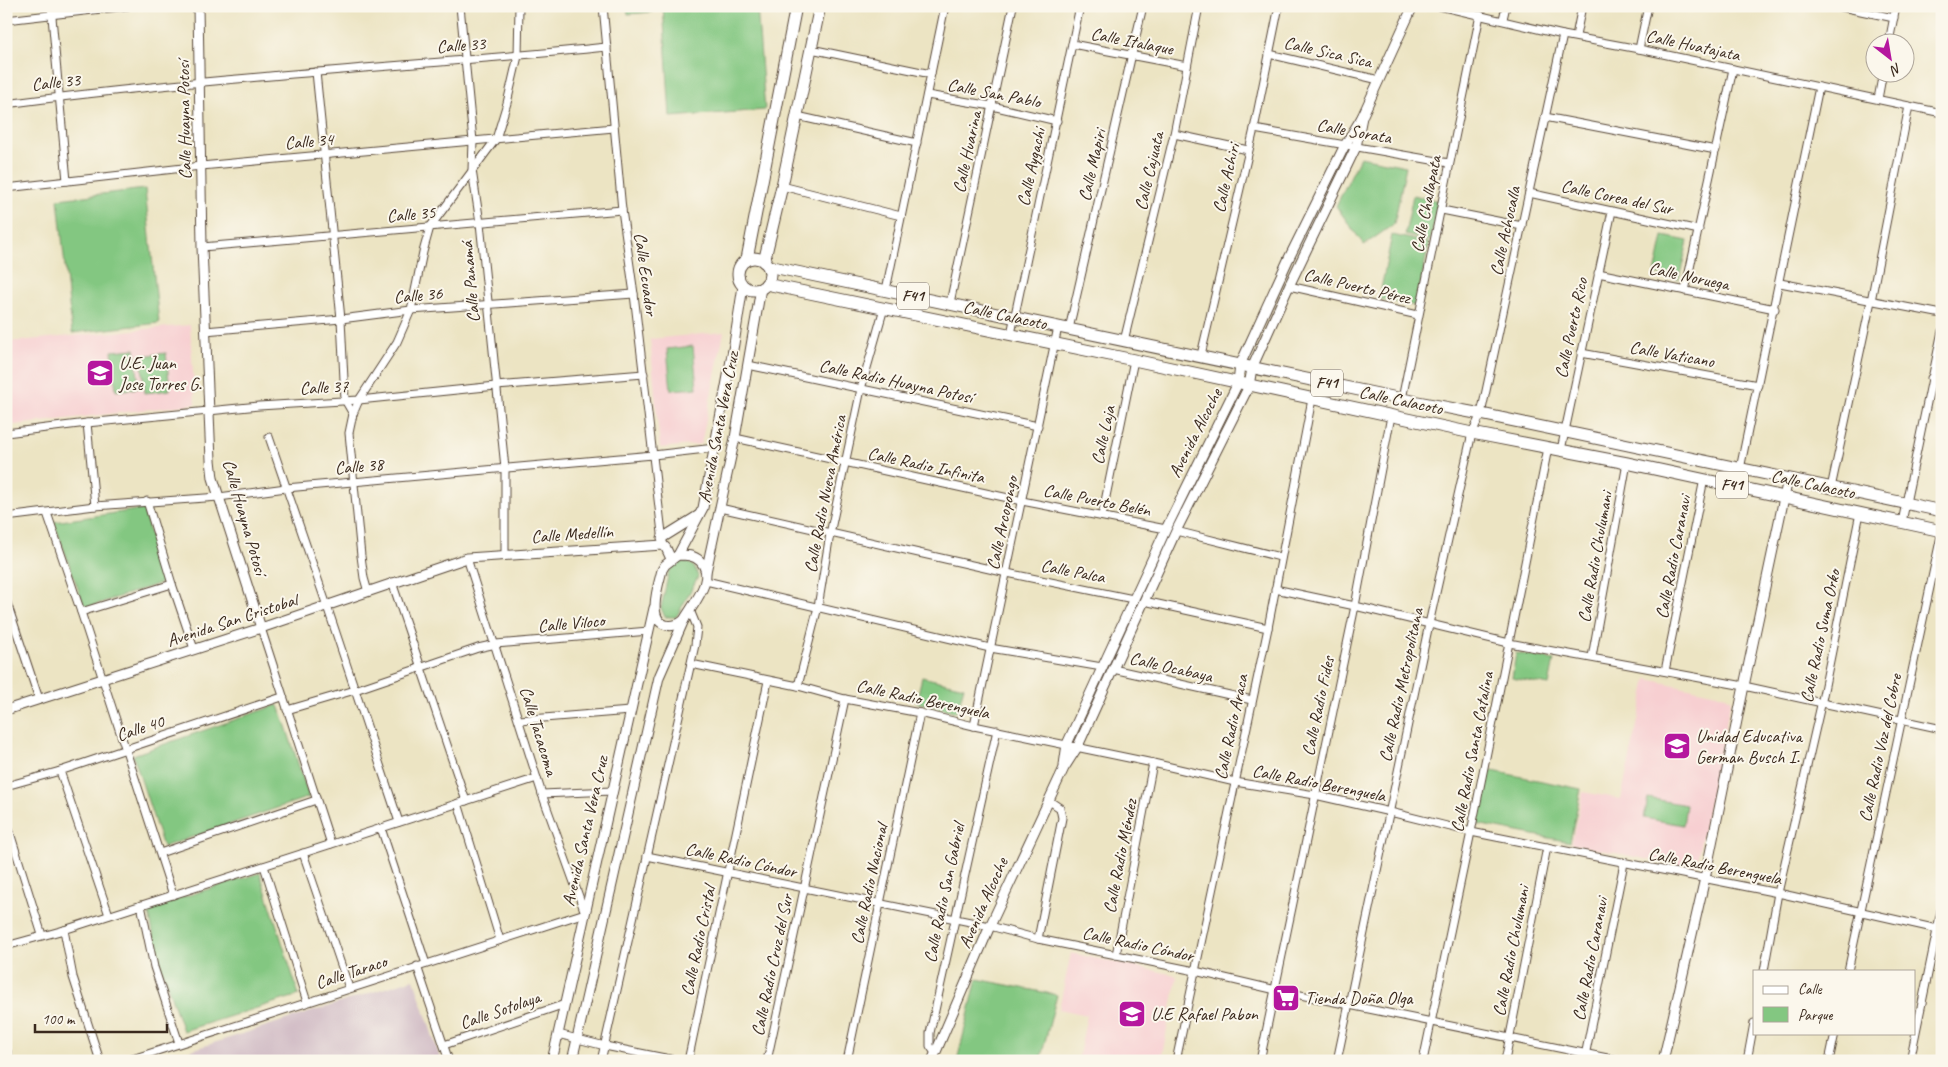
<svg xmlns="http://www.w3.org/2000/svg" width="1948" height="1067" viewBox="0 0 1948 1067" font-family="Caveat,sans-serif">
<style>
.built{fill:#f7cfd1}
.industrial{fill:#d2bdc6}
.green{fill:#83c781;stroke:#5f7850}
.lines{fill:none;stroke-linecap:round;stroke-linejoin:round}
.minor-casing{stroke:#564637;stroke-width:9}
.tertiary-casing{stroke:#564637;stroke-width:11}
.primary-casing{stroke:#564637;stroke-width:13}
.minor{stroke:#fff;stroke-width:7}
.tertiary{stroke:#fff;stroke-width:9}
.primary{stroke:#fff;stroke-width:11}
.labels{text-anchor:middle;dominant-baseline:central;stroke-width:4;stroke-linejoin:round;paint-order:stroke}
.shield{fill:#fbf7ec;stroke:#75685c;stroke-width:1}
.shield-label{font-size:16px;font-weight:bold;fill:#3b2a1e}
.street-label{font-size:18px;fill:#3b2a1e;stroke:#fbf7ec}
.poi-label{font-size:18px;fill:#3b2a1e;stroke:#fbf7ec;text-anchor:start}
</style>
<rect width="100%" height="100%" fill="#fbf7ec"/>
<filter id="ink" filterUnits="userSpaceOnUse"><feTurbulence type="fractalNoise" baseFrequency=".02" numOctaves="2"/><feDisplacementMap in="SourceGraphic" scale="10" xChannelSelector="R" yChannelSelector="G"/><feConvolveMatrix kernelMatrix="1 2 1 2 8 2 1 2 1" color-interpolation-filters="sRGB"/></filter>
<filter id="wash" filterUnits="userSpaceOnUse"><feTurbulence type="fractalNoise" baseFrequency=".0096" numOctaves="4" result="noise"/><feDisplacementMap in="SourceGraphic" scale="20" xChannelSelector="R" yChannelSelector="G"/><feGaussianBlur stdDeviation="1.12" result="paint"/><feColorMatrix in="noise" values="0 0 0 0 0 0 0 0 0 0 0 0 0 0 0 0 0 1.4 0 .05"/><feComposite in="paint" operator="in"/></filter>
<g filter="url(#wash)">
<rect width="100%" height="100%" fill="#ece4c3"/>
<g class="built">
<path d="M190,325l5,79 -189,22v-84z"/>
<path d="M724,332l-23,112 -41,4 -10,-109z"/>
<path d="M1647,679l79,17 5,4 -35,165 -6,3 -119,-24 12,-52 38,7z"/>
<path d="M1071,953l104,22 2,2 -16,84h-83l9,-46 -28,-6z"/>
</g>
<path class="industrial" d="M414,979l27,82h-284z"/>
<g class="green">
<path d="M627,6h24l1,6 -24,2z"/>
<path d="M663,6h94l8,104 -95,7z"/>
<path d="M1360,157l46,9 -12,58 -30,21 -28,-39z"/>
<path d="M145,189l14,134 -87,10 -14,-134z"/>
<path d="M1413,195l26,6 -9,40 -25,-6z"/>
<path d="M1392,235l37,8 -13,63 -37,-7z"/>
<path d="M1663,236l25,5 -9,38 -24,-5z"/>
<path d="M693,346l4,42 -26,2 -4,-41z"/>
<path d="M135,349l4,39 -23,3 -4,-40z"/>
<path d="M166,353l4,37 -25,3 -4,-37z"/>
<path d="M6,354l6,37 -6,1z"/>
<path d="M143,509l21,73 -79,26 -31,-86z"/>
<path d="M679,562c11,-1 17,4 19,15l-20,37 -2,3h-11l-4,-9 8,-37z"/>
<path d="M1516,653l38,7 -5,25 -37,-7z"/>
<path d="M922,677l42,10 -7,25 -41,-10z"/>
<path d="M277,705l3,3 29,89 -146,50 -30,-92z"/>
<path d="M1488,770l93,19 -11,53 -93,-18z"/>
<path d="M1648,798l38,7 -3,20 -39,-7z"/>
<path d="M260,873l39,122 -116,36 -24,-69 -11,-54z"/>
<path d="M977,979l80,16 -17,66h-83z"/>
</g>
</g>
<g filter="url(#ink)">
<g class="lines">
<g class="minor-casing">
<g id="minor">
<path d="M51,6l16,175"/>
<path d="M460,6l13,135 -1,29 8,53 25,245v87"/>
<path d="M603,6l19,204 12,84 29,248"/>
<path d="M1439,6l124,29 76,14 303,64"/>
<path d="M1837,6l57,12"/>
<path d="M1503,19l3,-13"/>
<path d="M6,20l122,-14"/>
<path d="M1576,36l6,-30"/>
<path d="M1889,42l7,-36"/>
<path d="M1072,44l115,22"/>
<path d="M811,49l120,25"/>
<path d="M1639,49l9,-43"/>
<path d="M1269,54l110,26"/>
<path d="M316,72l25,247 4,81 8,14"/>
<path d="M927,95l65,11 65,15"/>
<path d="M1878,99l5,-27"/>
<path d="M6,104c200,-27 401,-37 601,-57"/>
<path d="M797,116l120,27"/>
<path d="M1545,117l171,33"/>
<path d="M1254,129l195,34"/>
<path d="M1174,134l74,16"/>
<path d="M782,186l119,30"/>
<path d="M6,188l195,-22 413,-38"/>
<path d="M1529,193l170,37"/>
<path d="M1442,210l80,16"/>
<path d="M202,247l420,-37"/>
<path d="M1598,273l177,36"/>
<path d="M1780,283l162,31"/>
<path d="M1289,286l129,29"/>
<path d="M886,290l59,-284"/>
<path d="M1685,291l48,-222"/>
<path d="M950,303l63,-297"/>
<path d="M1069,329l74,-323"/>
<path d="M205,331l136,-12 70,-9 223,-16"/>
<path d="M1011,334l69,-328"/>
<path d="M1124,341l50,-207 25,-128"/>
<path d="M1581,353l177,32"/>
<path d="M1201,355l53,-226 25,-123"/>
<path d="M748,365l290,61"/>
<path d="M1931,378l11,3"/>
<path d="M1402,399l78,-384"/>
<path d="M87,423l8,83"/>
<path d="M6,433l81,-10 172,-17 100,-6 137,-14 148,-12"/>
<path d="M269,437l58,169 72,216"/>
<path d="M735,438l287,63 144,28"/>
<path d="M1561,450l51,-239"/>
<path d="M1740,469l79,-382"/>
<path d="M1831,488l40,-187 38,-195"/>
<path d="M147,501l25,83 22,65"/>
<path d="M720,508l287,65 126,26"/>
<path d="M47,513l34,99 92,283"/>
<path d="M1102,516l32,-156"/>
<path d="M6,517l89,-11 124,-9 67,-9 367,-33 62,-7"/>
<path d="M1902,522l40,-191"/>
<path d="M1176,531l104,26"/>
<path d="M706,581l284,67 112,19"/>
<path d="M392,582l74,219"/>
<path d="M1275,589l80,17 154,37 235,43 198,43"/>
<path d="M368,592l-4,-14 -3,-22 -12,-123 4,-19 6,-14 38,-58 14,-32 12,-58 7,-25 66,-88 11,-36 11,-47 1,-50"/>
<path d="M6,600l33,99"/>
<path d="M1144,601l124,27"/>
<path d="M81,612l91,-28"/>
<path d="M261,628l70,216"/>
<path d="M1592,657l35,-194"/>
<path d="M691,664l107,22 47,13 75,14 54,13 179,37 82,19 80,13 75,17 81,20 307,61 164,37"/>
<path d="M1113,669l139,31"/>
<path d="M1665,671l39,-192"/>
<path d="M798,686l20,-79 12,-73 31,-145 23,-81"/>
<path d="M287,710l68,-20 123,-42 18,-4 153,-13"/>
<path d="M519,720l111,-9"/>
<path d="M974,726l84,-399"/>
<path d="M60,771l49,144"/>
<path d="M6,786l54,-15 222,-74"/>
<path d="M542,794l70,-3"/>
<path d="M458,803l42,137"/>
<path d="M6,820l36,115"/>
<path d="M381,828l45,136"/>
<path d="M160,853l156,-53"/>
<path d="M303,853l46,135"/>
<path d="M647,856l343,70 48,13 157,32 81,19 346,71"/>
<path d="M264,866l43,136"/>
<path d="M141,905l13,62 25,76"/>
<path d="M64,930l9,47 27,84"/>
<path d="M1038,939l24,-121 -2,-10 -12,-8"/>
<path d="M6,946l58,-16 473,-152"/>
<path d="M1116,955l37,-192"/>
<path d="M417,966l32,95"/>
<path d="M1764,971l14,-78 43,-188 39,-192"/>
<path d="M1848,971l94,-440"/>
<path d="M558,1034l47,12 75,15"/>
<path d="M444,1045l121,-41"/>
<path d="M935,1053l-5,-7v-13l67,-303"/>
<path d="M126,1061l459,-148 -43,-119 -75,-236"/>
<path d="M601,1061l94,-416 2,-18 -7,-17"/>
<path d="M688,1061l80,-380"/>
<path d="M767,1061l78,-362"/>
<path d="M847,1061l73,-348"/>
<path d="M1176,1061l92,-433 44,-229"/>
<path d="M1260,1061l95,-455 36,-190"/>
<path d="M1337,1061l92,-437 43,-191 9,-19 82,-379"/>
<path d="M1423,1061l48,-229 77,-384"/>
<path d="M1505,1061l42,-214"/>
<path d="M1584,1061l40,-198"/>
<path d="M1747,1061l7,-38"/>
<path d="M1829,1061l6,-28"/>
<path d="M1910,1061l32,-155"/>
</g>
</g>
<g class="tertiary-casing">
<g id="tertiary">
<path d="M198,6l4,241 9,213 2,18 6,19 42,131"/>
<path d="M662,538l37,-23"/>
<path d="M678,555l25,-47 31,-164 9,-58"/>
<path d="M678,555c8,0 16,0 22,6 17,16 -7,43 -16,59 -5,4 -11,7 -18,5 -20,-5 -7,-42 -4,-55l3,-5z"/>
<path d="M706,572l29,-134 26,-150"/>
<path d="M6,710l255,-82 206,-70 196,-13 3,3 5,11"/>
<path d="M1064,765l3,-21 99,-215 72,-146 2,-18 48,-105 57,-115 17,-28 51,-111"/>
<path d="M6,1051l3,10"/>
<path d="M552,1061l102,-453"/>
<path d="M572,1061l87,-384 25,-57"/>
<path d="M932,1061l58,-135 74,-158 14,-22 98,-215 73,-145 3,-18 37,-82 67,-139 6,-30"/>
<path d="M1663,1061l42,-183 39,-192 44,-207"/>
</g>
</g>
<g class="primary-casing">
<g id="primary">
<circle cx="754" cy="274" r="16"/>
<path d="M747,259l49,-253"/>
<path d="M764,262l18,-76 38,-180"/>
<path d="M768,266l634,133 79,15 461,97"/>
<path d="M766,284l368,76 338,73 155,30 315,68"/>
</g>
</g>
<use href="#minor" class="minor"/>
<use href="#tertiary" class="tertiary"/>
<use href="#primary" class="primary"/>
</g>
</g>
<defs>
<g id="school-square" transform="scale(1.4375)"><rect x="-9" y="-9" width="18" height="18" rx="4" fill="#b5179e" stroke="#fbf7ec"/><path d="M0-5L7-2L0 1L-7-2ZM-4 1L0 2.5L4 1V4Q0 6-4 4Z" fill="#fff"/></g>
<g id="supermarket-square" transform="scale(1.4375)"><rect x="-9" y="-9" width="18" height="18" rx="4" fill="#b5179e" stroke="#fbf7ec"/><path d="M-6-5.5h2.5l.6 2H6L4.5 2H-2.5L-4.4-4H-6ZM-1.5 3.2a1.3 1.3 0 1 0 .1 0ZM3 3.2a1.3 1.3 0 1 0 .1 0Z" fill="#fff"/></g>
</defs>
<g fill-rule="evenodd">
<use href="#school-square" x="100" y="373"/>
<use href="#school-square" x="1677" y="746"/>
<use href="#supermarket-square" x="1286" y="998"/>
<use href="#school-square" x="1132" y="1014"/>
</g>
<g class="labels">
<g class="shield">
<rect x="897" y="282.5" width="32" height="27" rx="4"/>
<rect x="1311" y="369.5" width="32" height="27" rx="4"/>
<rect x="1716" y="471.5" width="32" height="27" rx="4"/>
</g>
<g class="shield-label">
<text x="913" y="296">F41</text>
<text x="1327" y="383">F41</text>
<text x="1732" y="485">F41</text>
</g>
<g class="street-label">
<text transform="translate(1132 41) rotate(11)">Calle Italaque</text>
<text transform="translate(461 45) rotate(-4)">Calle 33</text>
<text transform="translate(1693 45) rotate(12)">Calle Huatajata</text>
<text transform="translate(1328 52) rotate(13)">Calle Sica Sica</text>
<text transform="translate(56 82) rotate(-6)">Calle 33</text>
<text transform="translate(994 93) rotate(11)">Calle San Pablo</text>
<text transform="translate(184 120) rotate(-91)">Calle Huayna Potosí</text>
<text transform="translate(1354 131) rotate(10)">Calle Sorata</text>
<text transform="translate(309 141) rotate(-5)">Calle 34</text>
<text transform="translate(967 152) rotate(-78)">Calle Huarina</text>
<text transform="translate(1092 165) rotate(-77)">Calle Mapiri</text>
<text transform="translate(1031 167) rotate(-78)">Calle Aygachi</text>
<text transform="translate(1149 171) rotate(-77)">Calle Cajuata</text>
<text transform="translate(1226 178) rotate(-77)">Calle Achiri</text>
<text transform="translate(1617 197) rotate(12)">Calle Corea del Sur</text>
<text transform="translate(1426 204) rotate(-79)">Calle Challapata</text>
<text transform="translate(411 214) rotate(-5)">Calle 35</text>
<text transform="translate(1505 231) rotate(-78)">Calle Achocalla</text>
<text transform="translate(646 274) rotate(82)">Calle Ecuador</text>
<text transform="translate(1689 276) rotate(12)">Calle Noruega</text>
<text transform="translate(470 282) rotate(-95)">Calle Panamá</text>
<text transform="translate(1357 286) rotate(13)">Calle Puerto Pérez</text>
<text transform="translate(418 295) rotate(-5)">Calle 36</text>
<text transform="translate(1005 315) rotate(12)">Calle Calacoto</text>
<text transform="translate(1571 328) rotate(-78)">Calle Puerto Rico</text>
<text transform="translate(1672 354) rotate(10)">Calle Vaticano</text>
<text transform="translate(896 381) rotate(12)">Calle Radio Huayna Potosí</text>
<text transform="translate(324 387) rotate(-3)">Calle 37</text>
<text transform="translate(1401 400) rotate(12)">Calle Calacoto</text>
<text transform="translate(718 427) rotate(-79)">Avenida Santa Vera Cruz</text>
<text transform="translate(1195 433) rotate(-63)">Avenida Alcoche</text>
<text transform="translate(1103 435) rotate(-78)">Calle Laja</text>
<text transform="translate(926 465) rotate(12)">Calle Radio Infinita</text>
<text transform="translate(359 466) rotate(-5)">Calle 38</text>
<text transform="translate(1813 484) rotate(12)">Calle Calacoto</text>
<text transform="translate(825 494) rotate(-79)">Calle Radio Nueva América</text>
<text transform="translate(1097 500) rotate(11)">Calle Puerto Belén</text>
<text transform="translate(245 517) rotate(74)">Calle Huayna Potosí</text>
<text transform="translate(1002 523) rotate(-78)">Calle Arcopongo</text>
<text transform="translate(572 534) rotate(-4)">Calle Medellín</text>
<text transform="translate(1595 557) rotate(-80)">Calle Radio Chulumani</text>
<text transform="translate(1673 557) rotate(-79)">Calle Radio Caranavi</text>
<text transform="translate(1073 571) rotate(11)">Calle Palca</text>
<text transform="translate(232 620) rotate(-18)">Avenida San Cristobal</text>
<text transform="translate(571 623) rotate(-5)">Calle Viloco</text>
<text transform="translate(1820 636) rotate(-78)">Calle Radio Suma Orko</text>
<text transform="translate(1171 667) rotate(13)">Calle Ocabaya</text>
<text transform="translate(1401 685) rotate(-78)">Calle Radio Metropolitana</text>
<text transform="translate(923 699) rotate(12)">Calle Radio Berenguela</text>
<text transform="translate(1318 706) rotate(-78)">Calle Radio Fides</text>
<text transform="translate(1231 727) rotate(-78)">Calle Radio Araca</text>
<text transform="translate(140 728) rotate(-18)">Calle 40</text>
<text transform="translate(539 731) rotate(73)">Calle Tacacoma</text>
<text transform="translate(1880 748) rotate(-78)">Calle Radio Voz del Cobre</text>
<text transform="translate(1472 752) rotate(-79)">Calle Radio Santa Catalina</text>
<text transform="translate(1319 783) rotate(11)">Calle Radio Berenguela</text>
<text transform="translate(585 831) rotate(-77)">Avenida Santa Vera Cruz</text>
<text transform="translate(1120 856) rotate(-79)">Calle Radio Méndez</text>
<text transform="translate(741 860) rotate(12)">Calle Radio Cóndor</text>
<text transform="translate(1715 866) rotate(11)">Calle Radio Berenguela</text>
<text transform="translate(869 884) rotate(-78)">Calle Radio Nacional</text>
<text transform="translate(944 893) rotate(-78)">Calle Radio San Gabriel</text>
<text transform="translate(983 903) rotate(-66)">Avenida Alcoche</text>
<text transform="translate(698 941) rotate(-78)">Calle Radio Cristal</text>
<text transform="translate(1138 944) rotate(12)">Calle Radio Cóndor</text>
<text transform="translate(1511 951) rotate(-79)">Calle Radio Chulumani</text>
<text transform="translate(1590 959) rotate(-79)">Calle Radio Caranavi</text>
<text transform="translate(772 965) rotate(-78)">Calle Radio Cruz del Sur</text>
<text transform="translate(351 972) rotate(-18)">Calle Taraco</text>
<text transform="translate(500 1010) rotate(-19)">Calle Sotolaya</text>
</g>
<g class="poi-label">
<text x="119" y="363">U.E. Juan<tspan x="119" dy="21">Jose Torres G.</tspan></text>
<text x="1696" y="736">Unidad Educativa<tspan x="1696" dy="21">German Busch I.</tspan></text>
<text x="1305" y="998">Tienda Doña Olga</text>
<text x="1151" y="1014">U.E Rafael Pabon</text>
</g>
</g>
<rect width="1948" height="1067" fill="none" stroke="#fbf7ec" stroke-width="25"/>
<rect x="1753" y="970" width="162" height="65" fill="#fbf7ec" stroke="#aea59a"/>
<rect x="1763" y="986" width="25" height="8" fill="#ffffff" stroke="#aea59a"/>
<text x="1798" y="994" font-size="15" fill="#3b2a1e">Calle</text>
<rect x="1763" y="1007" width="25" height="15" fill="#83c781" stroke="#aea59a"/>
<text x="1798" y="1020" font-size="15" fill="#3b2a1e">Parque</text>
<g transform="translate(1890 58) rotate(149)"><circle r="24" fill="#fbf7ec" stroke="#aea59a"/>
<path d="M0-4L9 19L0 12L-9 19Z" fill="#b5179e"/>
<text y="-8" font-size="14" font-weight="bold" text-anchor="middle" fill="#3b2a1e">N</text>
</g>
<path d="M35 1024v8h132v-8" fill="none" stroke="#3b2a1e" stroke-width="2.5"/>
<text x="42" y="1024" font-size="15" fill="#3b2a1e" stroke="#fbf7ec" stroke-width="4" paint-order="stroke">100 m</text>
</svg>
